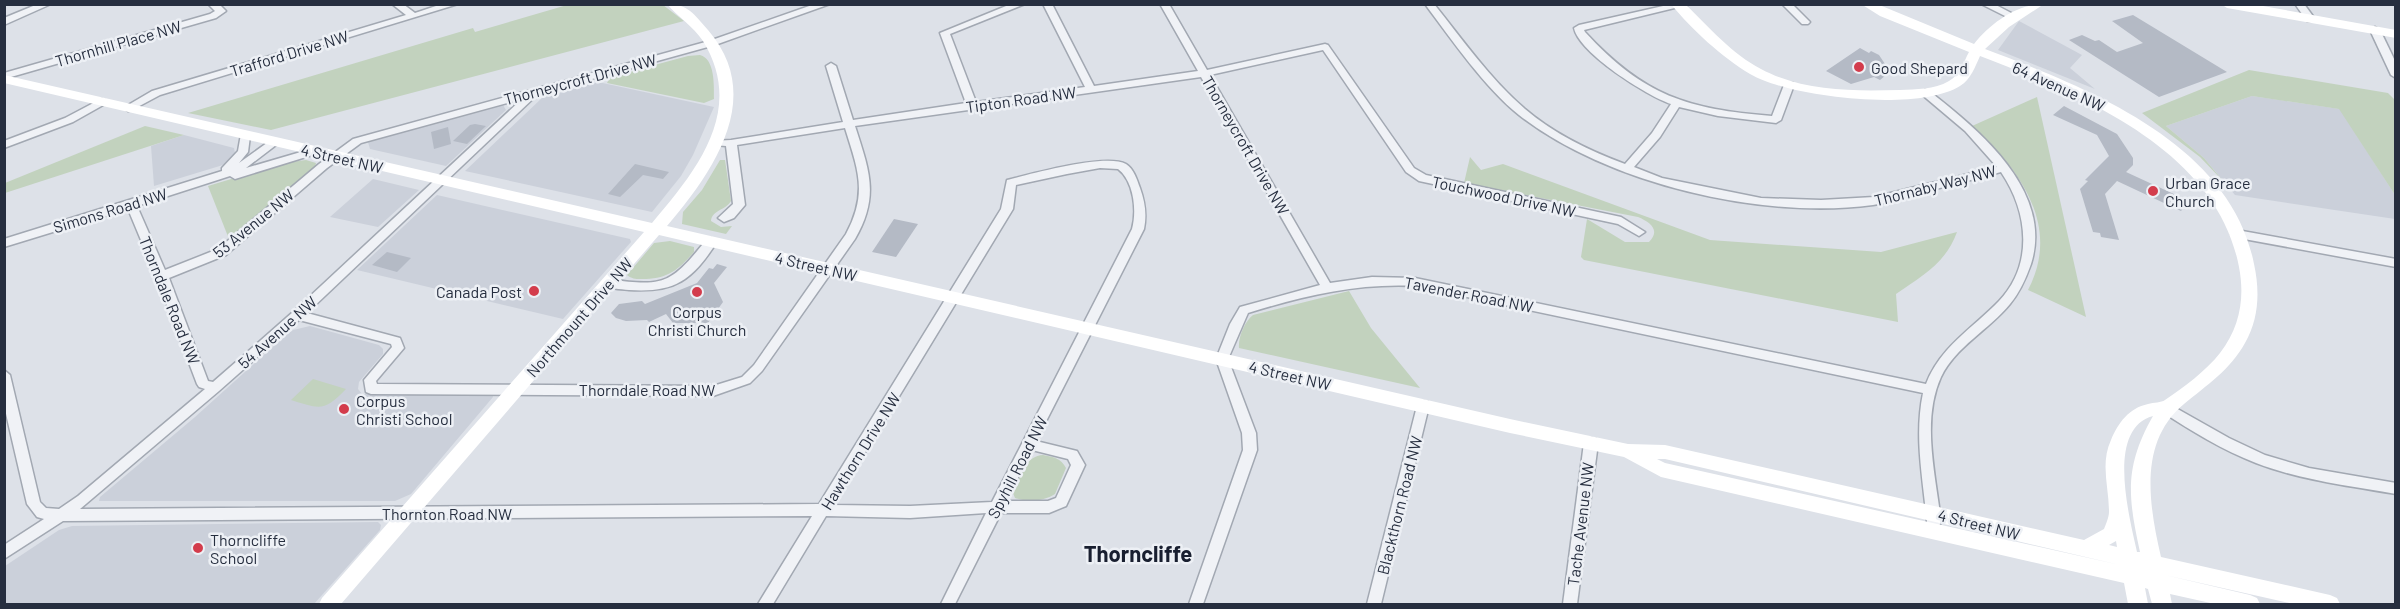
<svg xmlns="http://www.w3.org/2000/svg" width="2400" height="609" viewBox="0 0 2400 609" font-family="Barlow,sans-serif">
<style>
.built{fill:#cbd0da}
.green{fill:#c2d2be}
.building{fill:#b4bac5}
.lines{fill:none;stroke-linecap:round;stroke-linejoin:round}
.street-casing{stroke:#a2a8b2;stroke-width:3}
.street{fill:#f0f2f6;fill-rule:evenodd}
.secondary{fill:#fff;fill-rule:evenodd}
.poi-dot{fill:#d33c4c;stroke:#edf0f5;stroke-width:2}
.labels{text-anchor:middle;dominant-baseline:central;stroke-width:5;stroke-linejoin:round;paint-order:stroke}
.street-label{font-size:16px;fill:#262e3f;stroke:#edf0f5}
.poi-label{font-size:16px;fill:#262e3f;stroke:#edf0f5;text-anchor:start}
.district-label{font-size:22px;font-weight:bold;fill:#191f30;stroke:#edf0f5}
</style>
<rect width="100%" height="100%" fill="#dde1e8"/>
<g class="built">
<path d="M2019,21l63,34 -12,13 25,21 -97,-39z"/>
<path d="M598,82l116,25 -21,48 -12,21 -29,36 -187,-41 77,-73z"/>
<path d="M2252,96l88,13 55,86v24l-160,-24 -31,-37 -38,-32z"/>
<path d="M503,105l3,5 -60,56 -76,-17 -2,-7z"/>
<path d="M184,135l50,13 1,5 -12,12 -69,21 -3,-40z"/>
<path d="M373,179l46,11 -41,37 -48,-10z"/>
<path d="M437,195l193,44 1,3 -68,77 -206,-49z"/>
<path d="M310,326l69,19 4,4v5l-24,28 -1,7 4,5 130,-1 1,4 -82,97 -16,7h-296l1,-4 95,-80 91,-82 7,-5z"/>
<path d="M378,522l3,3 -1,5 -66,74h-309v-38l54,-36 13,-4z"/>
</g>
<g class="green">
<path d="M567,5h96l21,16 -413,109 -83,-17 285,-85 2,4z"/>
<path d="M700,55c15,4 14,30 14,44l-10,4 -97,-20 3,-6 78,-21z"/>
<path d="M2249,70l139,23 7,7v95l-56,-86 -87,-13 -86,30 38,32 19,23 -23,-24 -58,-44z"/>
<path d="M2037,97l49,220 -58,-27c34,-65 -9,-121 -56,-164z"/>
<path d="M145,126l39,9 -179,58v-10z"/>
<path d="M1470,157l11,13 22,-6 207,76 171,12 76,-20c-11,31 -35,44 -61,62l2,28 -314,-62 -3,-3 6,-38 38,23h24c12,-12 1,-20 -11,-25l-174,-34z"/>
<path d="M306,160l10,3 -1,4 -86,72 -21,-53 76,-23z"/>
<path d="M720,160h5l6,41c-5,9 -19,9 -20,20l10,6 11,-1 -6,8 -44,-10 1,-12 19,-22z"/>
<path d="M670,241l24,6v5c-15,17 -25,26 -48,27 -7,0 -13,1 -19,-4l27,-32z"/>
<path d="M1349,291l22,37 49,60 -181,-40c-1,-11 6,-27 14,-33z"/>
<path d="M313,379l33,10c-22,23 -26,20 -55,11z"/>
<path d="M1043,455c10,2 18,3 23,13l-11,26c-11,7 -27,9 -40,4l-2,-5c6,-14 11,-37 30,-38z"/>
</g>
<g class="building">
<path d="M2133,15l94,57 -68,25 -90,-57 13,-5 13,6 4,-1 18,12 26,-9 -31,-22z"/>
<path d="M1860,48l9,5 2,-2 8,4 8,12 5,3 -12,10 -6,-3 -23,7 -25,-13z"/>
<path d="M2064,106l53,28 16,24v7l-7,7 63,29 -8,10 -64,-30 -12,13 14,46 -18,-3 -1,-4 -7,-1 -13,-43 8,-8 -3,-1 24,-24 -12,-21 -44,-20z"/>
<path d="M475,124l11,2 -19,18 -14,-3 17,-16z"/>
<path d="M448,127l3,17 -17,5 -3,-17z"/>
<path d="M635,164l34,8 -6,7 -20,-4 -23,22 -12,-3z"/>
<path d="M894,219l24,5 -22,33 -24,-5z"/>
<path d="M387,252l24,6 -14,14 -25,-7z"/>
<path d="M717,264l10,3 -13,16 9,19 -15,21h-35l-7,-9 -17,8 -2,-2 -21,1 -10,-3 -5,-5 8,-9 23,-3 3,3 52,-21 12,-15 4,1z"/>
</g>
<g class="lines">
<g class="street-casing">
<g id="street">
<path d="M38,4h13l-47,21v-7z"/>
<path d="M208,4h11l7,7 -10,7 -212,61v-6l206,-59 5,-3z"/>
<path d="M392,4h11l12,9 27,-9h16l-298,91 -28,15 -4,1 -5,-3 29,-17 254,-76z"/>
<path d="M815,4h15l-115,41 -177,49 -231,219 93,25 4,10 -28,33 1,3 336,2 29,-9 12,-12 92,-131c22,-41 12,-64 -1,-106l-108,17 8,60 -11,13 -10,4 -6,-4 15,-14 -7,-58 -13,-1 -1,-2 1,-2 18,-1 112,-18 -17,-56 5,-3 5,3 17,54 113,-17 -26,-70 71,-29h14l-75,30 26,68 109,-15 -42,-83h9l42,82 104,-15 -38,-67h9l38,66 118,-26 3,1 86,123 12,7 195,42 24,15 -6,4 -21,-12 -199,-43 -13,-9 -83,-122 -113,25 120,208 42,-6 43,1 511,106c14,-37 47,-56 73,-83 35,-37 29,-89 2,-129 -29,8 -59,15 -88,23 -13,3 -26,8 -40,10 -110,15 -266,-21 -354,-90 -33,-26 -68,-76 -94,-111h9c29,36 56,75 91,105 29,25 65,42 100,55l27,-31 19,-29c-24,-8 -92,-51 -97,-76l5,-3 93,-21h19l-107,26 1,2c59,64 102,77 187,84l12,-31 1,-2h8l1,2 -13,35 -5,3 -58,-7 -39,-9 -19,30 -26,30 28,11 99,20 60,2 53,-3 123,-30 -32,-36 -45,-38 5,-3 4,1c50,39 125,100 102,173 -5,14 -11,28 -21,40 -21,26 -54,42 -69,73 -20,44 -5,99 0,145l-2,4 -5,2 -5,-2 -2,-4c-4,-43 -13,-86 -4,-129l-508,-107c-58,-3 -112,10 -167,27l-20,46 28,74 1,17 -54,154h-14l54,-154 -1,-17 -26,-74 14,-35 10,-17 80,-22 -119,-208 -346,49c14,44 25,70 0,113l-93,132 -12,12 -37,13 -342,-2 -5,-2 -2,-12 28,-33 -1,-3 -92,-24 -80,71 -139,118 739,-5 182,-295 6,-29c24,-6 99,-27 119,-16 8,5 11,16 14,24 5,14 7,26 4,41l-108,212 41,10 8,14 -19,41 -17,7h-48l-46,91h-14l45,-91 -76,5 -84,-2 -53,88h-15l54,-88 -749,5 -59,38v-14l40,-26 -7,-2 -10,-13 -23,-99v-35l6,5 30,127 6,6 13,1 19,-13 127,-107 -6,-2 -2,-3 -41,-108 -28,-67 -124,38v-8l218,-68v-3l16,-17 3,-17h8l1,2 -2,16 -9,11 32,-23 4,-1 5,3 -34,26 65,-19h8l1,2 -1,2 -84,26 -5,-3 -93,30 28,64 53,-21 101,-85 34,-25 356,-98zM522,99l-229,213 -80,70 -5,-1 -39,-103 57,-23 101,-87 34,-25zM1100,168l18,1c16,12 19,42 14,60l-140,273 -82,4 -77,-1 180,-296 3,-24 51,-11zM1032,450l36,9 3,6 -15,33 -8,3h-42z"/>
<path d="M1782,4h10l18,18 -2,2h-6z"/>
<path d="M1981,4h13l23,12 -2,2h-6z"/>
<path d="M2295,4h9l11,15 -2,2h-6z"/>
<path d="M2375,27l5,3 16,33v15l-5,-3 -21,-45z"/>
<path d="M101,99l4,1v4l-32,18 -69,26v-7l61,-23z"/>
<path d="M2237,230l159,29v8l-163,-30 -2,-3z"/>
<path d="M711,238l6,4c-25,38 -41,51 -88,48 -9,-1 -20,-1 -26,-7l6,-4c57,9 63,3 98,-40z"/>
<path d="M1423,401l5,1 1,4 -48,198h-14l50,-198 1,-4z"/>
<path d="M2167,403l62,35 36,17 44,13 87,15v11c-47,-8 -96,-14 -140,-31 -34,-13 -64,-32 -94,-51l-1,-4 1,-4z"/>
<path d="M1591,438l5,1 2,4 -21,161h-14l21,-161 2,-4z"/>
</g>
</g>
<use href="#street" class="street"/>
<g class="secondary">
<path d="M667,4c21,0 27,10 41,26 58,67 5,142 -41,196l843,193 118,25 37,1 419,95 20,-11c2,-5 5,-12 5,-17 0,-25 -9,-48 2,-72 7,-17 18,-32 37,-36 6,-2 13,-1 17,-4 19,-13 41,-29 55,-47 20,-26 25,-55 19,-86 -22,-118 -160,-173 -259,-211 -5,11 -9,23 -20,30 -41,26 -169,12 -210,-12 -28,-17 -58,-44 -79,-70h14c24,23 47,50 76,65 43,23 92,22 139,21 16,-1 34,0 49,-9 12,-7 14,-18 20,-29l-89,-36 -19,-12h16l97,40c17,-21 43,-40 70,-40l-35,23 -24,22c101,38 246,94 269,215 6,27 5,55 -9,79 -15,27 -38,42 -61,61 -46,38 -35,101 -23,153l169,38 7,3 3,6h-46l-129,-29 85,20 7,3 3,6h-45l-45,-10 2,10h-20l-4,-15 -3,-1 3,16h-20l-4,-21 -463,-106 -37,-20 -114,-24 -851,-198 -318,369h-22l3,-6 322,-366 -640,-149v-8l648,148c44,-52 94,-112 51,-182 -10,-15 -25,-24 -36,-37zM2153,416c-29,51 -25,81 -13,136h-3c-7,-33 -32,-123 16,-136zM1657,459h8l455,106 -455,-102zM2116,541l1,6 -8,-2z"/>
<path d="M2221,4h31l144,26v8l-169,-30z"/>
</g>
</g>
<g class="poi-dot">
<circle cx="1859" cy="67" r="6"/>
<circle cx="2153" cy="191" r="6"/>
<circle cx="534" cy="291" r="6"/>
<circle cx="697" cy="292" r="6"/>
<circle cx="344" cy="409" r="6"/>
<circle cx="198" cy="548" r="6"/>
</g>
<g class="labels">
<g class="street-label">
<text transform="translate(118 43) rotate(-16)">Thornhill Place NW</text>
<text transform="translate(289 53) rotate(-17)">Trafford Drive NW</text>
<text transform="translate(580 79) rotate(-15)">Thorneycroft Drive NW</text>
<text transform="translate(2059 86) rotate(24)">64 Avenue NW</text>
<text transform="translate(1021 99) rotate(-8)">Tipton Road NW</text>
<text transform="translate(1246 145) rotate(60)">Thorneycroft Drive NW</text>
<text transform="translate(342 158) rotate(13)">4 Street NW</text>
<text transform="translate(1935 185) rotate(-14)">Thornaby Way NW</text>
<text transform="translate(1504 196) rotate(12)">Touchwood Drive NW</text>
<text transform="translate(110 210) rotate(-17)">Simons Road NW</text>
<text transform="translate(253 223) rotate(-39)">53 Avenue NW</text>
<text transform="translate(816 266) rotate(13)">4 Street NW</text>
<text transform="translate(1469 294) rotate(11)">Tavender Road NW</text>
<text transform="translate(170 300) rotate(68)">Thorndale Road NW</text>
<text transform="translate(579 317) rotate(-49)">Northmount Drive NW</text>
<text transform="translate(277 332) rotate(-42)">54 Avenue NW</text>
<text transform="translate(1290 375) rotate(13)">4 Street NW</text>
<text x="647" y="389">Thorndale Road NW</text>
<text transform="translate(860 451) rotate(-58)">Hawthorn Drive NW</text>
<text transform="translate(1017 467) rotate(-63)">Spyhill Road NW</text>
<text transform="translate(1399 505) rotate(-76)">Blackthorn Road NW</text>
<text x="447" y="513">Thornton Road NW</text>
<text transform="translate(1580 524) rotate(-83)">Tache Avenue NW</text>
<text transform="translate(1979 524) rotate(14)">4 Street NW</text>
</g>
<g class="poi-label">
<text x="1871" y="67">Good Shepard</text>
<text x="2165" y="182">Urban Grace<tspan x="2165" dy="18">Church</tspan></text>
<text x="522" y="291" text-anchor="end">Canada Post</text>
<text x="697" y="311" text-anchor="middle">Corpus<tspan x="697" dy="18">Christi Church</tspan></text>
<text x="356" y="400">Corpus<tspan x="356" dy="18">Christi School</tspan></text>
<text x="210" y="539">Thorncliffe<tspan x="210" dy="18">School</tspan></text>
</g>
<g class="district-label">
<text x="1138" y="553">Thorncliffe</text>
</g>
</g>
<rect width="2400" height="609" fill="none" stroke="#262e3f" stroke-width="12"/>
</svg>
